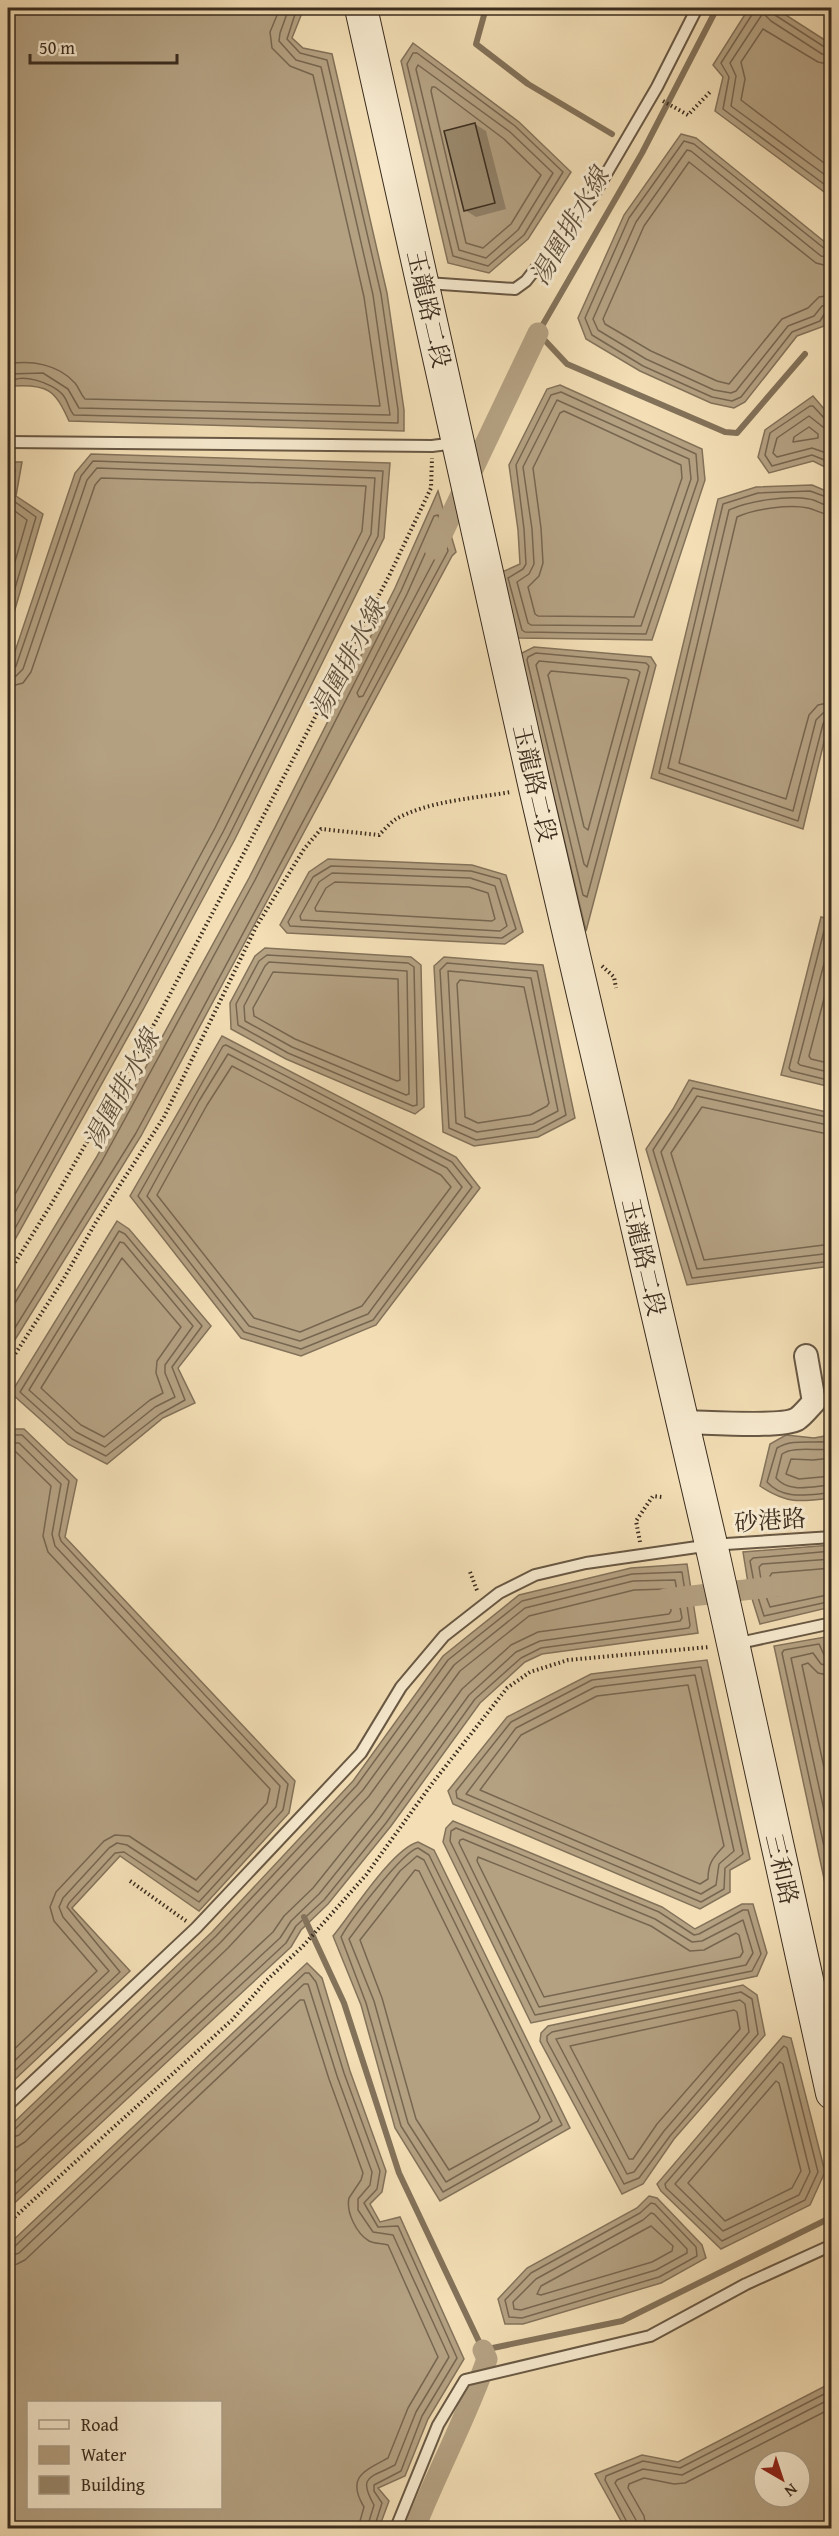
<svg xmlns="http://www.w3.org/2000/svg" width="839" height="2536" viewBox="0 0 839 2536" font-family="'Gentium Book Plus','Noto Serif TC',serif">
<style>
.water{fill:#b4a182;stroke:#83725a;stroke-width:1.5;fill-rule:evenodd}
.shadow{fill:#0003}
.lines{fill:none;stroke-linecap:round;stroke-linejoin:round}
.shore{stroke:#776650;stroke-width:1.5}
.stream{stroke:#83725a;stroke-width:6}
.canal{stroke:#b4a182;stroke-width:21}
.building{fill:#9a896d;stroke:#3a2c1e;stroke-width:1.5}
.lane-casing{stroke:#685844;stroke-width:14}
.street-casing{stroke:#685844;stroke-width:26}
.secondary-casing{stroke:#3a2c1e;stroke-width:34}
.path{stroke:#3a2c1e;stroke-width:4;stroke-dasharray:1.5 3;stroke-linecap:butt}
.lane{stroke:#f7eacf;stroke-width:10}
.street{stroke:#f7eacf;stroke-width:22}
.secondary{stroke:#f7eacf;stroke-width:32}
.labels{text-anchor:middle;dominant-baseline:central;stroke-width:6;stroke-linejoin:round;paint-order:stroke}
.street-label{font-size:24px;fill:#3a2c1e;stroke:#f7eacf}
.water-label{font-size:26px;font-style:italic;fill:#5f4f3c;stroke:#f7eacf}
</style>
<rect width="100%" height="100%" fill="#f3deb5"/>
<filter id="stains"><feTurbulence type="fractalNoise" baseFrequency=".00333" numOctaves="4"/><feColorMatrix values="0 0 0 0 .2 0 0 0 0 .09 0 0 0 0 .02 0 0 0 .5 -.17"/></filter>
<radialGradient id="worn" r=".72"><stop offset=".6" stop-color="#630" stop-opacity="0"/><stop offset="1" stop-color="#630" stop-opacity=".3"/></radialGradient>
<g class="water">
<path d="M8,8h296l-12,30 11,10 29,6 55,239 17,117v21l-335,-10c-14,-31 -21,-37 -56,-35l-1,32h-4z"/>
<path d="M749,8h26l56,36v153l-116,-86 8,-34 -10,-12z"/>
<path d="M413,43l106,79 52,50 -43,67 -39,34 -41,-10 -47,-202z"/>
<path d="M681,134l15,4 135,109v61l-4,17 -30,11 -52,66 -11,6 -23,-5 -71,-32 -54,-32 -8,-21 46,-103z"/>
<path d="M560,385l142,64 3,31 -53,160 -134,-2 -18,-65 20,-9 -2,-34 -9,-65 38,-76z"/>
<path d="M813,396l18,21v13l-2,3 2,6v31l-18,-9 -44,12 -11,-16 7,-27z"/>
<path d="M91,454l299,9 -6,75 -149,301 -91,169 -136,244v-580l67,-199z"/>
<path d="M8,462h14l-6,34 27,18 -35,119z"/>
<path d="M812,485l19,8v220l-28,116 -152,-51 67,-279 38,-12z"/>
<path d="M438,491l18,61 -4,4 -311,580 -133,215v-47l88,-146 153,-280 146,-290z"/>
<path d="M534,647l117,10 5,8 -70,266 -66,-277z"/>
<path d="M328,859l144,6 34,10 17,57 -18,12 -218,-11 -7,-8 29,-53z"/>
<path d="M821,917l10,2v168l-50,-12z"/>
<path d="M265,948l146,9 10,8 3,142 -9,7 -129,-55 -55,-30 -1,-26 25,-47z"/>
<path d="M444,957l99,8 32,153 -37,19 -64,9 -31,-14 -9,-166z"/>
<path d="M222,1036l234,121 24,31 -104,137 -75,31 -60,-18 -111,-142z"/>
<path d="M689,1080l142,33v153l-144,19 -41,-136 27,-40z"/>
<path d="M117,1221l12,8 82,97 -33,42 17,35 -32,15 -56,46 -39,-20 -57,-51z"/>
<path d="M8,1429h16l53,51 -12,57 230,244 -6,32 -90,98 -79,-55 -48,52 58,63 -119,112 -3,-1z"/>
<path d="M786,1435l28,3 17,-3v63c-31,4 -44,6 -71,-12l10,-42z"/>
<path d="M831,1545v62l-71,17 -11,-35 -6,-37z"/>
<path d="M687,1564l11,69 -156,21 -17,8 -45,41 -89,123 -63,78 -27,26 -10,17 -283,262v-81l204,-196 141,-151 90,-125 76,-61 112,-27z"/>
<path d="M825,1637l7,29 -1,245 -57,-265z"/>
<path d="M707,1660l43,199 -20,11v22l-30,17 -247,-105 -5,-13 59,-74 84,-43z"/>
<path d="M453,1821l209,86 33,22 47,-25h11l14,49 -10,23 -226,47 -88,-181 3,-14z"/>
<path d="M418,1842l16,8 136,278 -130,73 -45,-73 -34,-123 -28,-69c19,-23 59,-87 85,-94z"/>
<path d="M307,1963l15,15 28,93 36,100 -4,21 -12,12 10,18 20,-5 64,142 -36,60 -23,57 -27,12 11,13 -10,27h-371v-283zM28,2402h192v106h-192z"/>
<path d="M743,1985l14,10 8,40 -91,104 -31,45 -21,10 -82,-153 1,-8 7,-7z"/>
<path d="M783,2036l8,2 34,134 -15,33 -89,44 -60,-58 -4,-7z"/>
<path d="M649,2196l8,2 45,47 4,13 -45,25 -138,41h-18l-7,-25 29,-31 110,-60z"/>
<path d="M831,2383v145h-206l-30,-54 47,-19 36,7zM764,2461h36v36h-36z"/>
</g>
<path class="shadow" d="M475,124l11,7 20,78 -30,8 -11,-7z"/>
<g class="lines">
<g class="shore">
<path d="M754,8l-1,5 -32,50 8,14 -6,32 109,81"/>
<path d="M772,8l3,7 51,33 6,1"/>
<path d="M413,53h4l98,73 48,46 -39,63 -36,31 -35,-10 -46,-192z"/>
<path d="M832,56l-10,-2 -51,-33 -8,-8 -33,50 6,13 -5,30 101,74"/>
<path d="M418,65l92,67 43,41 -35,57 -32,28 -27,-8 -43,-181z"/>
<path d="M832,65l-14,-3 -55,-33 -22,33 4,17 -4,21 91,69"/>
<path d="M432,87h3l69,52 37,36 -30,49 -28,24 -17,-5 -35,-152z"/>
<path d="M832,251l-7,-2 -131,-105 -10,-3 -55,77 -44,100 7,17 51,31 69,31 20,4 9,-4 51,-65 28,-11 5,-8 7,-1"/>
<path d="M832,258l-11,-2 -130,-105 -4,-1 -51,72 -43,97 5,11 48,29 68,31 17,3 5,-2 52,-65 26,-10 8,-10 10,-2"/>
<path d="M832,267l-16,-4 -127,-101 -45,64 -41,93 2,5 46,27 66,30 12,3 53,-65 26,-11 11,-11 13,-2"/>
<path d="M8,364c23,-4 50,0 67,19 4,5 6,12 10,16l295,7 -16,-109 -51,-222 -23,-9 -18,-18 -2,-16 10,-24"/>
<path d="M8,374l35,-1 25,16 11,19 311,7 -17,-120 -52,-228 -25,-7 -17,-19 1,-8 9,-25"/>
<path d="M8,384c11,-13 45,-1 55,11 5,6 6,15 11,20l324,8v-13l-17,-116 -54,-234 -27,-7 -13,-14 10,-31"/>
<path d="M561,392l135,62 2,26 -52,154 -121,-2 -3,-2 -14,-52 15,-9 3,-5 -2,-35 -8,-64 35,-70z"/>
<path d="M557,400l132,59 2,20 -50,147 -110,-1 -3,-2 -11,-41 12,-8 5,-10 -2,-35 -9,-62z"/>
<path d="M564,411l117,54 1,13 -48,139 -96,-1 -3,-2 -7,-27 11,-11 4,-13 -2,-35 -8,-60 27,-55z"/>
<path d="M832,421l-7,-2 -12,-13h-3l-40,27 -5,22 7,11 40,-11 20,8"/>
<path d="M809,427l9,7v4l-25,4 1,-5z"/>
<path d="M832,428l-9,-1 -14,-11 -32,22 -4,15 4,4 35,-9 20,7"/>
<path d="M8,468l7,2 -4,29 25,18 -28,95"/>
<path d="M832,499l-22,-8 -52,2 -35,11 -64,269 139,48 25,-97 3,-5 6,-1"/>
<path d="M8,506l19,14 -19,66"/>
<path d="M832,506c-9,0 -15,-6 -23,-7 -22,-4 -60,2 -80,11l-61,258 125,43 23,-91 7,-7 9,-2"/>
<path d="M832,515c-9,0 -15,-5 -24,-7 -18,-4 -55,1 -71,9l-58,246 107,36 23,-84 9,-10 14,-3"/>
<path d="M436,537l4,12 -77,147 -4,1 -2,-4 50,-99 25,-56z"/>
<path d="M536,653l110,10 3,3 -62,231 -4,-2 -56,-235 1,-3z"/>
<path d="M539,661l98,9 3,2 -53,195 -3,-3 -48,-199z"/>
<path d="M8,671l8,-5 65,-190 12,-15 290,10 -5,65 -149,300 -90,169 -131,236"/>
<path d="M551,671l75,7 3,2 -41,150 -4,-3 -36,-152z"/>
<path d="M8,678l8,-2 7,-7 64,-189 10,-12 278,10 -4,56 -148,298 -91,170 -124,223"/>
<path d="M8,687l15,-4 8,-11 64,-187 6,-7 265,8 -4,45 -147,297 -91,169 -116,210"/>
<path d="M331,866l140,5 29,8 16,50 -14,9 -212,-12 -2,-4 25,-45z"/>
<path d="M332,873l138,5 25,8 12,40 -7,5 -199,-11 -1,-4 19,-34z"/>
<path d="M335,882l134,5 19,6 7,26 -3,2 -176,-10 -1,-3 11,-20z"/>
<path d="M832,924l-7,3 -36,141 2,3 41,10"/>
<path d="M832,933l-34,130 2,2 32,8"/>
<path d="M267,955l141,8 6,4 3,138 -4,1 -125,-53 -50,-28 -2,-21 23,-43z"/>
<path d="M269,962l138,9 2,123 -3,1 -114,-48 -47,-26 -1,-15 21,-40z"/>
<path d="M447,963l90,8 29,144 -30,16 -60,9 -27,-12 -9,-158z"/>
<path d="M832,968l-23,88 2,3 21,5"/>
<path d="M448,971l83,7 27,133 -25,13 -56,8 -21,-9z"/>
<path d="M273,972l125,7 2,101 -3,1 -102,-42 -41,-23 -1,-8z"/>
<path d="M460,980l64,7 25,116 -2,3 -17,9 -52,8 -13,-6 -8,-133z"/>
<path d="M226,1045l226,117 20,25 -99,133 -72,29 -57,-17 -106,-136 85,-150z"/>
<path d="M228,1054l219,114 15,19 -94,127 -68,27 -51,-15 -102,-130 52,-95z"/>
<path d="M232,1066l209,109 10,12 -89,119 -62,26 -46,-14 -97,-123 50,-90z"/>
<path d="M832,1118l-139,-30 -40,62 39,128 140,-17"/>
<path d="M832,1126l-135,-30 -36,56 36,117 135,-16"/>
<path d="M832,1135l-130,-28 -31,46 33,107 128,-16"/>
<path d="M119,1231l6,3 77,92 -30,41 13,33 -25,14 -54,42 -34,-17 -52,-47z"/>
<path d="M120,1242l4,1 69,83 -28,39v8l10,24 -20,10 -50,40 -29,-15 -47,-42z"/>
<path d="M122,1258l59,69 -24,34 -1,12 7,20 -13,7 -46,37 -23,-12 -40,-37z"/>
<path d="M8,1306l7,-3 87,-142 153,-281 146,-289 33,-75 4,-1 10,36 -312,582 -128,206"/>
<path d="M8,1435h14l47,46 -10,54 2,6 227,243 -5,26 -84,92 -75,-50 -9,1 -46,50 -2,4 53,65 -112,105"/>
<path d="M832,1441c-19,3 -39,-3 -55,7l-10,34c17,19 42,12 65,11"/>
<path d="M8,1443h11l42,41 -9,50 3,12 225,240 -4,21 -78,85 -71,-47 -10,-2 -8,5 -46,50 -4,9 4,10 46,54 -101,96"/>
<path d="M832,1449c-15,2 -40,-3 -50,5l-6,24c14,16 37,8 56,7"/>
<path d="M8,1452h8l35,34 -8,50 5,16 222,237 -3,14 -71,77 -67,-44 -14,-1 -11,6 -48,51 -6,15 4,14 43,50 -89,84"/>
<path d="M832,1458l-19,2 -22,-1 -5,15 13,5 33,-3"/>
<path d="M832,1551l-79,7 -3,3 5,27 9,28 68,-15"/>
<path d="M832,1559l-70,5 -3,3 3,19 8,21 62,-13"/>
<path d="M832,1568l-60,5 -2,3 6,20 56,-11"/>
<path d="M832,1659l-7,-2 -6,-13 -35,6 -2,3 50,230"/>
<path d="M701,1667l42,187 -18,14 -1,21 -23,13 -244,-104 -1,-7 55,-69 81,-42z"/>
<path d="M832,1667l-11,-3 -8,-11 -22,5 41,189"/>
<path d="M695,1675l39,176 -15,13 -3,21 -15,9 -235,-100 50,-66 79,-41z"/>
<path d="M832,1676l-14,-3 -10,-10 -6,2 30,140"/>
<path d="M688,1685l36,161c-10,11 -16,16 -16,33l-8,5 -220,-94 41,-55 76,-39z"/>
<path d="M456,1828l203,84 35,23 5,-1 44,-24h5l13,44 -9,17 -217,44 -85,-174 1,-10z"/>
<path d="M463,1839l192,80 37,23 10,-1 41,-21 10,33 -7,12 -207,42 -80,-164 1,-3z"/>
<path d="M418,1848l11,7 133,270 -119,67 -42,-66 -35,-123 -25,-66c8,-15 62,-86 77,-89z"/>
<path d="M417,1856l7,4 128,261 -106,61 -38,-59 -34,-122 -25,-62 51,-68z"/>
<path d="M478,1857l173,69 39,25 14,-1 32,-17 3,2 4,17 -3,5 -196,40 -67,-136z"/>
<path d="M415,1870l4,1 121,246 -2,4 -89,49 -33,-51 -34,-121 -22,-58z"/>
<path d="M741,1992l11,7 6,35 -88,102 -31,42 -15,6 -77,-143v-5l5,-4z"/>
<path d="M740,2000l5,4 4,28 -85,99 -30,41 -7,2 -71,-135z"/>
<path d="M734,2010l3,2 3,17 -83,95 -24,35h-4l-59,-113z"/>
<path d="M784,2046l3,2 31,124 -13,28 -83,41 -56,-53 -1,-4z"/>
<path d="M780,2062l3,2 27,108 -11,23 -76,36 -48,-47z"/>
<path d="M776,2081l3,2 22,88 -9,17 -67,33 -37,-38z"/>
<path d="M8,2132l6,-2 202,-194 141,-151 91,-125 74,-59 110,-27 50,-2 8,53 -1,3 -148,20 -20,10 -46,41 -89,124 -62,77 -28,26 -10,17 -278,258"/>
<path d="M8,2139l11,-4 202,-193 142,-152 91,-125 71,-57 108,-27 42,-1 7,38 -2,3 -140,20 -24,11 -47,43 -89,123 -61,76 -28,27 -11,17 -272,252"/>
<path d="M8,2148l9,-1 8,-5 203,-194 141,-152 91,-125 69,-55 105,-26 33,-1 4,22 -2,3 -131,18 -27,13 -49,44 -89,124 -60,75 -29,28 -11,16 -265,246"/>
<path d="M651,2203l4,1 41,43 1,9 -38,21 -137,41 -13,-1 -4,-17 26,-27 109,-60z"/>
<path d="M651,2213l3,1 33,35v4l-31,17 -135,40 -7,-1 -1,-7 23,-23 107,-59z"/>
<path d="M651,2226l22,20 -1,5 -20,11 -111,33 -4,-1 4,-8z"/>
<path d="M8,2249l6,-2 291,-274h4l7,9 28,91 36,98 -3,18 -13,14 14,24 20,-1 59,132 -35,58 -21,55 -27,14v6l8,12 -8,25"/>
<path d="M8,2257l11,-4 285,-269h4l29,92 35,96 -2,13 -12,14v11l15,22 20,3 56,122 -33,55 -21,53c-24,13 -38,10 -21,40l-7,23"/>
<path d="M8,2266l9,-2 8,-4 275,-260h4l25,79 34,94 -2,7 -12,18c-3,14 7,35 20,43 6,3 13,2 19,4l50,112 -30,51 -20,50c-24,13 -42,19 -24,49l-6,21"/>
<path d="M630,2528l-25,-48 1,-4 37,-15 37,7 152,-78"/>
<path d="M637,2528l-1,-8 -21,-37 2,-3 26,-11 39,6 150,-77"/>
<path d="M646,2528l-2,-12 -16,-28 1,-4 15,-6 30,6 11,-1 147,-75"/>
</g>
<g class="stream">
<path d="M486,8l-10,36 52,40 84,50"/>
<path d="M717,8l-75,145 -104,180 29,31 158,68 12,1 68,-79"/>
<path d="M304,1917l40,86 55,170 84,177 139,-29 210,-104"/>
</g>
<g class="canal">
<path d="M435,549l103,-216"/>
<path d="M665,1599l167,-19"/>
<path d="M415,2528c22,-57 52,-111 72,-169l-4,-9"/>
</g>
</g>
<path class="building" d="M475,123l20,80 -31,8 -20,-80z"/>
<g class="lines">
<g class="lane-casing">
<g id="lane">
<path d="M427,283l88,6 11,-8 69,-88 62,-106 40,-79"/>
<path d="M8,442l424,4 23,-3"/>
<path d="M735,1644l97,-21"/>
<path d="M8,2105l188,-177 165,-175 40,-66 43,-51 55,-43 36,-18 51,-12 125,-18 121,-8"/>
<path d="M396,2528l42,-103 27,-45 185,-44 96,-52 86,-39"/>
</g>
</g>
<g class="street-casing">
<path id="street" d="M682,1422c22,0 100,6 115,-3 6,-4 12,-12 17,-17l-8,-46"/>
</g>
<g class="secondary-casing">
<path id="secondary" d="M361,8l174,780 179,769 118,536"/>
</g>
<g class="path">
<path d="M663,101l25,14 23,-24"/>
<path d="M602,966l12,11 2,11"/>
<path d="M8,1274l44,-71 105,-184 233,-445 41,-86 1,-30"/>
<path d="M8,1365l55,-85 33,-58 68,-105 92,-190 48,-78 17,-20 58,6c5,-5 11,-12 17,-16 32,-18 80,-21 115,-27"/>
<path d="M640,1542l-4,-21 17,-25 9,1"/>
<path d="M470,1572l8,21"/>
<path d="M130,1881l56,40"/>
<path d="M8,2223l224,-203 35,-40 36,-34 63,-71 65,-90 76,-97 23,-16 38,-12 141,-13"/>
</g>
<use href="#lane" class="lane"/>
<use href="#street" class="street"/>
<use href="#secondary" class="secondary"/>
</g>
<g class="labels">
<g class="street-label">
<text transform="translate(429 309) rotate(77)">玉龍路二段</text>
<text transform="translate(535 783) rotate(77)">玉龍路二段</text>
<text transform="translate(644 1257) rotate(77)">玉龍路二段</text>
<text transform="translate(770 1520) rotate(-4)">砂港路</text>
<text transform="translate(782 1869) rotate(77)">三和路</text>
</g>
<g class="water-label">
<text transform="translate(569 226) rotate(-60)">湯圍排水線</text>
<text transform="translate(347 659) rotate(-62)">湯圍排水線</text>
<text transform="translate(121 1089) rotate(-62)">湯圍排水線</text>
</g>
</g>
<rect width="839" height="2536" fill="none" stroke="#f3deb5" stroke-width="30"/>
<rect x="9" y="9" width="821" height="2518" fill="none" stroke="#3a2c1e" stroke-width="3"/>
<rect x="15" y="15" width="809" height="2506" fill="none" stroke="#3a2c1e" stroke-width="1.5"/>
<rect x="27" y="2401" width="195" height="108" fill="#f7eacf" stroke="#ab9e88" stroke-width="1.5"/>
<rect x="39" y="2420" width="30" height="9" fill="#f7eacf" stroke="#ab9e88" stroke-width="1.5"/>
<text x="81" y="2431" font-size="18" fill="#3a2c1e">Road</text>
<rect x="39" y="2446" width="30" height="18" fill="#b4a182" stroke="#ab9e88" stroke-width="1.5"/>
<text x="81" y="2461" font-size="18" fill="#3a2c1e">Water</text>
<rect x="39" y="2476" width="30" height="18" fill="#9a896d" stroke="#ab9e88" stroke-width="1.5"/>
<text x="81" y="2491" font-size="18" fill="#3a2c1e">Building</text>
<g transform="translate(782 2479) rotate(141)"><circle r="28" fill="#f7eacf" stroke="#ab9e88" stroke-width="1.5"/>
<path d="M0-4.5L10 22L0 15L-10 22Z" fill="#8f2418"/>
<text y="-9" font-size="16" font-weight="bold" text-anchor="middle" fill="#3a2c1e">N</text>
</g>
<path d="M30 54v9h147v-9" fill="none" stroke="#3a2c1e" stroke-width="3"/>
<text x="39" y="54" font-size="18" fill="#3a2c1e" stroke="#f7eacf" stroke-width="4.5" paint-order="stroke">50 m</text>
<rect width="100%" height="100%" filter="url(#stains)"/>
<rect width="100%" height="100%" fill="url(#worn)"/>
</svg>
